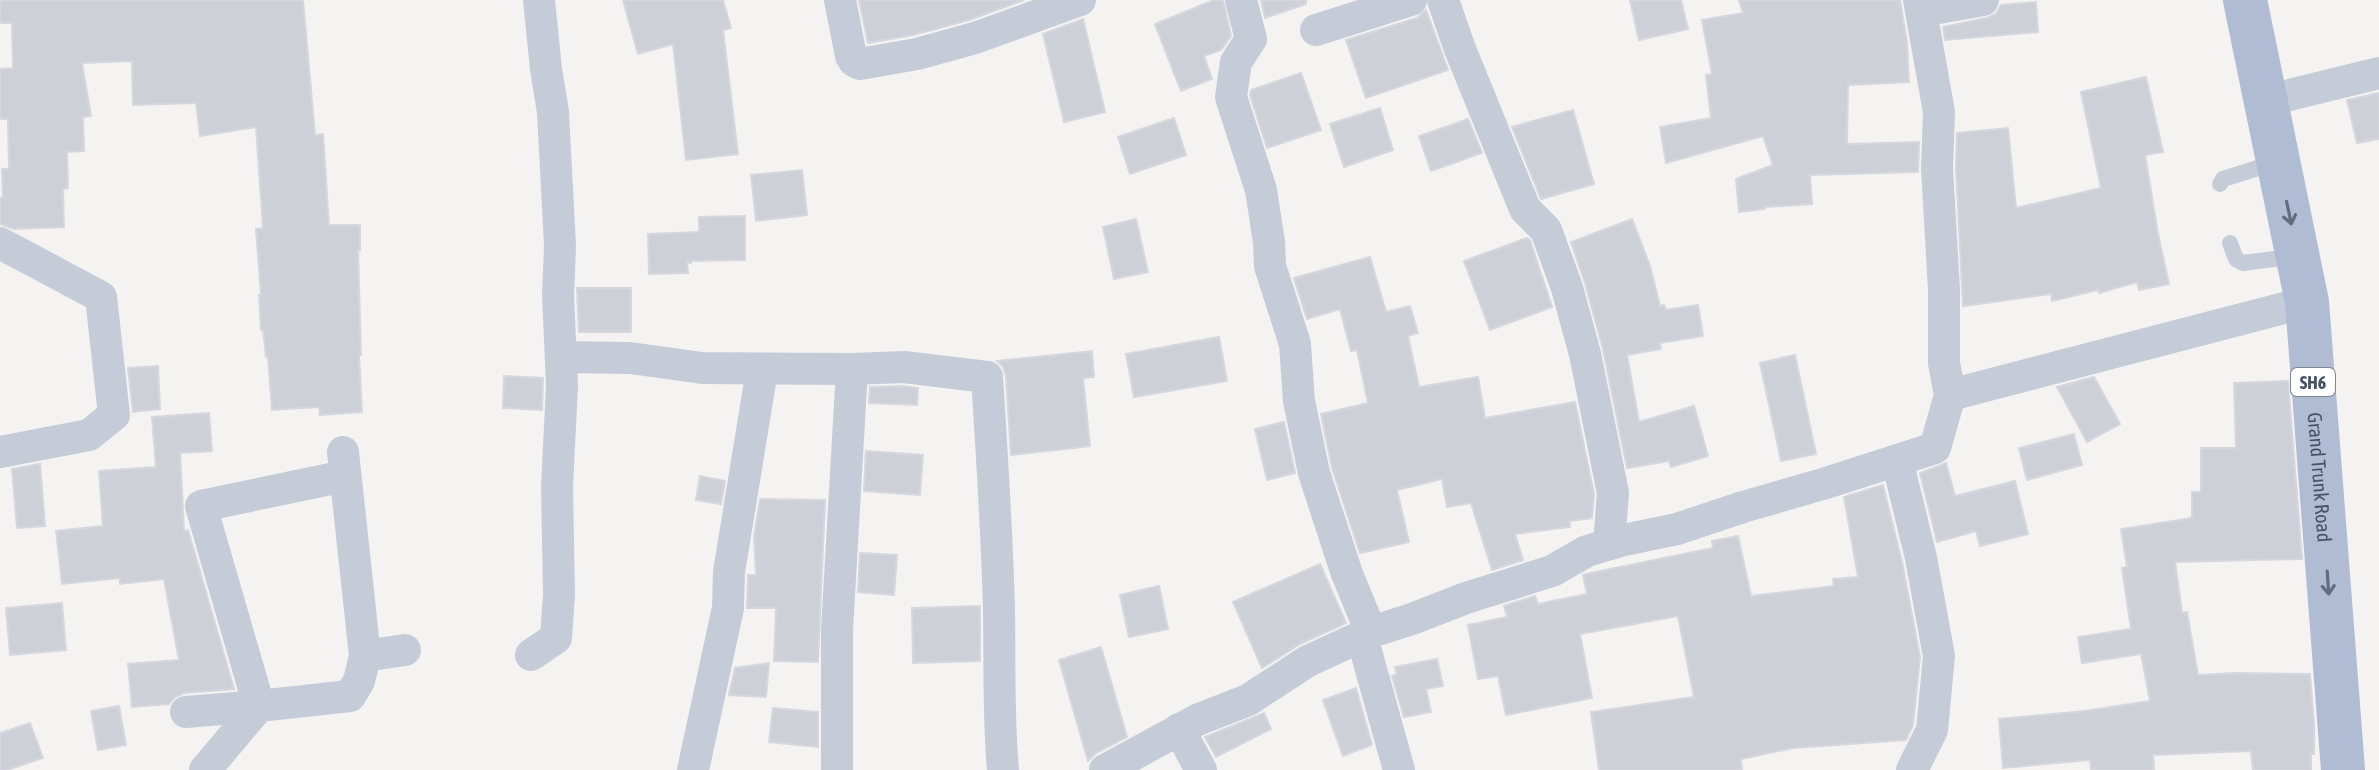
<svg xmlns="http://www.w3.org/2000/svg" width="2379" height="770" viewBox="0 0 2379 770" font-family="'Asap Condensed',sans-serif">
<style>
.building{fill:#ced0d8;stroke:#d6d7de;stroke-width:2}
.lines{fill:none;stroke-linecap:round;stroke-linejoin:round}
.service{stroke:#c5ccd8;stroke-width:16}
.minor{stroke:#c5ccd8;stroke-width:32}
.primary{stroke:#b0bcd3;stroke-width:44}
.oneway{stroke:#626c7f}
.labels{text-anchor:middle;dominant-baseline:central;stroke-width:6;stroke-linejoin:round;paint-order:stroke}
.shield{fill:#fff;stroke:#7f8692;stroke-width:2}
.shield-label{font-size:18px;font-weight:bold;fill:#485263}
.street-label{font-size:20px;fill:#485263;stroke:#fff}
</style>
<rect width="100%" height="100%" fill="#f5f3f2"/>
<g class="building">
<path d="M0,0h303l12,135 8,-1 6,91h31v25h-2l3,105h-2l3,57 -42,3 -1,-8 -47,3 -4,-53h-2l-3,-27h-2l-2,-35h2l-5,-66 7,-1 -7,-101 -56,9 -4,-33 -63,2 -1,-44 -50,2 9,53 -8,1 1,34 -17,1 1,36 -5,1 1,38 -50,2 -14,-5v-26h3l-1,-29h7l-1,-50h-8v-50l13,-1 -1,-45h-12z"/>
<path d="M623,0h100l8,28 -8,2 15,124 -52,6 -13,-116 -35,10z"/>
<path d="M859,0h165l-55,20 -56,15 -45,8z"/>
<path d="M1214,0h9l8,36 -10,14 -17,6 8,23 -31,12 -26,-67z"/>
<path d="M1261,0h45v4l-41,14z"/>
<path d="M1630,0h51l7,29 -49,11z"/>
<path d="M1739,0h161l7,43 2,39 -61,3 -1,59 72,-2 -1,30 -108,3 2,29 -48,3 1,2 -26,3 -3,-33 37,-14 -10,-29 -97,27 -6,-36 51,-9 -5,-43 6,-1 -10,-54 41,-7z"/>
<path d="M2036,2l2,30 -93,8 -2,-13 44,-9 9,-4 5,-9z"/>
<path d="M1426,10l22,60 -82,28 -20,-58 71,-22z"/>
<path d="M1083,19l22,93 -41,10 -21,-88z"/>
<path d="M1301,73l20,57 -54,18 -17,-53 1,-5z"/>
<path d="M2146,77l17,75 -18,3 13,79 11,50 -30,6 -2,-8 -38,11 -1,-3 -46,11 -1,-7 -88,12 -7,-138 1,-35 51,-5 8,80 85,-20 -20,-96z"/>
<path d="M2379,93v46l-22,4 -10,-43z"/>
<path d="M1380,108l13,42 -49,17 -14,-43z"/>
<path d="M1573,110l21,74 -53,15 -29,-72z"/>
<path d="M1174,118l12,37 -56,19 -12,-37z"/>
<path d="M1468,119l14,34 -51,18 -12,-35z"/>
<path d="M802,170l5,45 -51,6 -5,-46z"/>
<path d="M745,216v44l-54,1v2l-4,-1 1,11 -39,1 -1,-40 51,-2v-15z"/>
<path d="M1136,219l12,53 -34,7 -11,-52z"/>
<path d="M1632,219l18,47 10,40 4,-1 2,5 32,-5 5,31 -43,7 1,6 -34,6 12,67 55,-16 14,50 -37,11 -2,-6 -42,7 -24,-119 -18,-66 -14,-41z"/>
<path d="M1527,238l3,2 22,67 -62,23 -26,-69z"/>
<path d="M1370,257l16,55 24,-6 8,27 -10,3 11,51 59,-10 7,41 90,-16 19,92 -2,24 -23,3 1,6 -55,7 8,26 -31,10 -21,-67 -24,4 -5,-28 -45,11 12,52 -49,11 -28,-85 -11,-54 47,-11 -11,-53 -6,1 -11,-42 -33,10 -13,-41z"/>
<path d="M577,288h54v44h-52z"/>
<path d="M1219,337l8,44 -93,16 -8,-43z"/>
<path d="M1092,351l2,26 -11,1 7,68 -79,9 -5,-79 -3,-9 -6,-6z"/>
<path d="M1795,355l21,99 -35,7 -21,-98z"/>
<path d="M158,366l2,43 -27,3 -5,-44z"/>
<path d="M504,376l39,2 -1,32 -39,-2z"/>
<path d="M2094,377l26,47 -33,18 -30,-55z"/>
<path d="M2288,381l14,178 -127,3 7,51 5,-1 11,63 36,-2 76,1 4,50v30h-3v16h-58l-2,-19 -98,4 1,15h-63l-1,-10 -87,8 -4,-49 85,-8 66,-10 -9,-47 -59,9 -4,-26 53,-8 -9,-61 5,-1 -6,-38 71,-11v-26h9v-44h35l-2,-65z"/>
<path d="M903,386l15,2 -1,17 -48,-2 1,-16z"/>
<path d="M209,413l3,38 -32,2 4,78 4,-1 46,159 -50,4 -9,4 -6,7 -37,3 -4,-43 51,-4 -15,-81 -44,5v-6l-58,6 -6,-53 47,-5 -4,-55 57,-4 -4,-50z"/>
<path d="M1284,422l11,51 -28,7 -12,-51z"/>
<path d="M2074,434l8,31 -55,15 -8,-32z"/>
<path d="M866,451l57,4 -3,40 -56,-4z"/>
<path d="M1946,463l9,33 60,-15 13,53 -48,12 -4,-15 -39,11 -17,-69z"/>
<path d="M40,464l5,62 -28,2 -5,-59z"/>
<path d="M700,476l25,5 -4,23 -25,-4z"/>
<path d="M1883,485l19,77 18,95 -7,68 -7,15 -113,8 -52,11 1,11h-143l-8,-58 103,-15 -16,-81 -98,18 12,64 -86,17 -8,-39 -20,3 -10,-54 39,-8 -3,-11 31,-10 3,8 49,-10 -4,-19 3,-1 127,-26 -1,-7 26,-5 13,60 83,-10 -1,-7 25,-2 -14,-80z"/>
<path d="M760,499l65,1 -7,162 -44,-1 2,-53h-29l1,-33h8l-2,-38z"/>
<path d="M860,553l37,2 -3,40 -36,-3z"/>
<path d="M1320,564l26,59 -46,21 -38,24 -29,-66z"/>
<path d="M1159,586l9,43 -39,8 -9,-42z"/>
<path d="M62,603l4,47 -56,5 -4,-47z"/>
<path d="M980,606v55l-67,2 -1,-55z"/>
<path d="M1101,647l26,90 -31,16 -8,8 -29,-101z"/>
<path d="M1437,659l6,27 -17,3 5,23 -27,5 -12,-41 5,-2 -2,-7z"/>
<path d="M769,663l-3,34 -37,-2 6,-27z"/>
<path d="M1356,688l16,57 -29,11 -20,-56z"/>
<path d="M119,706l7,39 -28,5 -7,-39z"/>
<path d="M773,708l45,4v35l-49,-5z"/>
<path d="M1264,713l7,16 -55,28 -11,-20z"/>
<path d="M30,723l13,35 -36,12h-7v-37z"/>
</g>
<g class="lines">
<g class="service">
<path d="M2220,184l3,-5 54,-17"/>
<path d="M2230,243l6,16 7,4 53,-7"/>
</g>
<g class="minor">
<path d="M840,0l11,56 3,5 6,3 57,-10 58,-16 105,-38"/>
<path d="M1241,0l10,39 -15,23 -5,35 30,93 8,52 1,24 25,78 4,57 15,72 33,101 24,58"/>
<path d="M1443,0l17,49 65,160 21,21 21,58 18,66 28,139 -4,51"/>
<path d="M1922,11l61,-11"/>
<path d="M1316,30l95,-30"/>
<path d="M2265,101l114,-28"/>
<path d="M0,243l101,54 13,118 -25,20 -89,17"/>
<path d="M561,357l69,1 72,10 150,1"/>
<path d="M1950,395l357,-93"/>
<path d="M1897,460l24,98 18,98 -7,74 -20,40"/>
<path d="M1362,637l37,133"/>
<path d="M531,655l25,-17 3,-44 -2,-108 5,-100 -4,-91 2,-49 -7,-134 -7,-43 -7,-69"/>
<path d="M365,656l40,-6"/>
<path d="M186,712l73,-6 91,-10 9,-15 6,-25 -22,-204"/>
<path d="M1179,729l22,41"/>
<path d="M205,770l54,-64 -58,-200 144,-30"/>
<path d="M693,770l35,-162 1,-36 33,-202"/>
<path d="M837,770v-140l15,-261 52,-2 83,10c5,78 10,155 12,233 1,54 -1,107 4,160"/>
<path d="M1105,770l92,-50 51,-20 60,-39 63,-29 41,-13 54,-21 86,-27 35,-20 37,-11 53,-11 66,-22 83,-24 109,-35 15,-53 -6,-32v-73l-7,-122 2,-56 -20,-112"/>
</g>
<path class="primary" id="s1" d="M2245,0l62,302 36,468"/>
</g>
<defs><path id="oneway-shaft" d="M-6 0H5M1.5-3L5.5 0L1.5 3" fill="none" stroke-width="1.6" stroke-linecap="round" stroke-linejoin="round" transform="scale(2)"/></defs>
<g class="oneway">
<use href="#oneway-shaft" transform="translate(2289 213) rotate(78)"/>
<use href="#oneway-shaft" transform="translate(2328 583) rotate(86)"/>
</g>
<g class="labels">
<rect class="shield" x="2291" y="368" width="44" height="28" rx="6"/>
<g class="shield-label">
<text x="2313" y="382">SH6</text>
</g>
<g class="street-label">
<text stroke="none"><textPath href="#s1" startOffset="484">Grand Trunk Road</textPath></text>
</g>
</g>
</svg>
